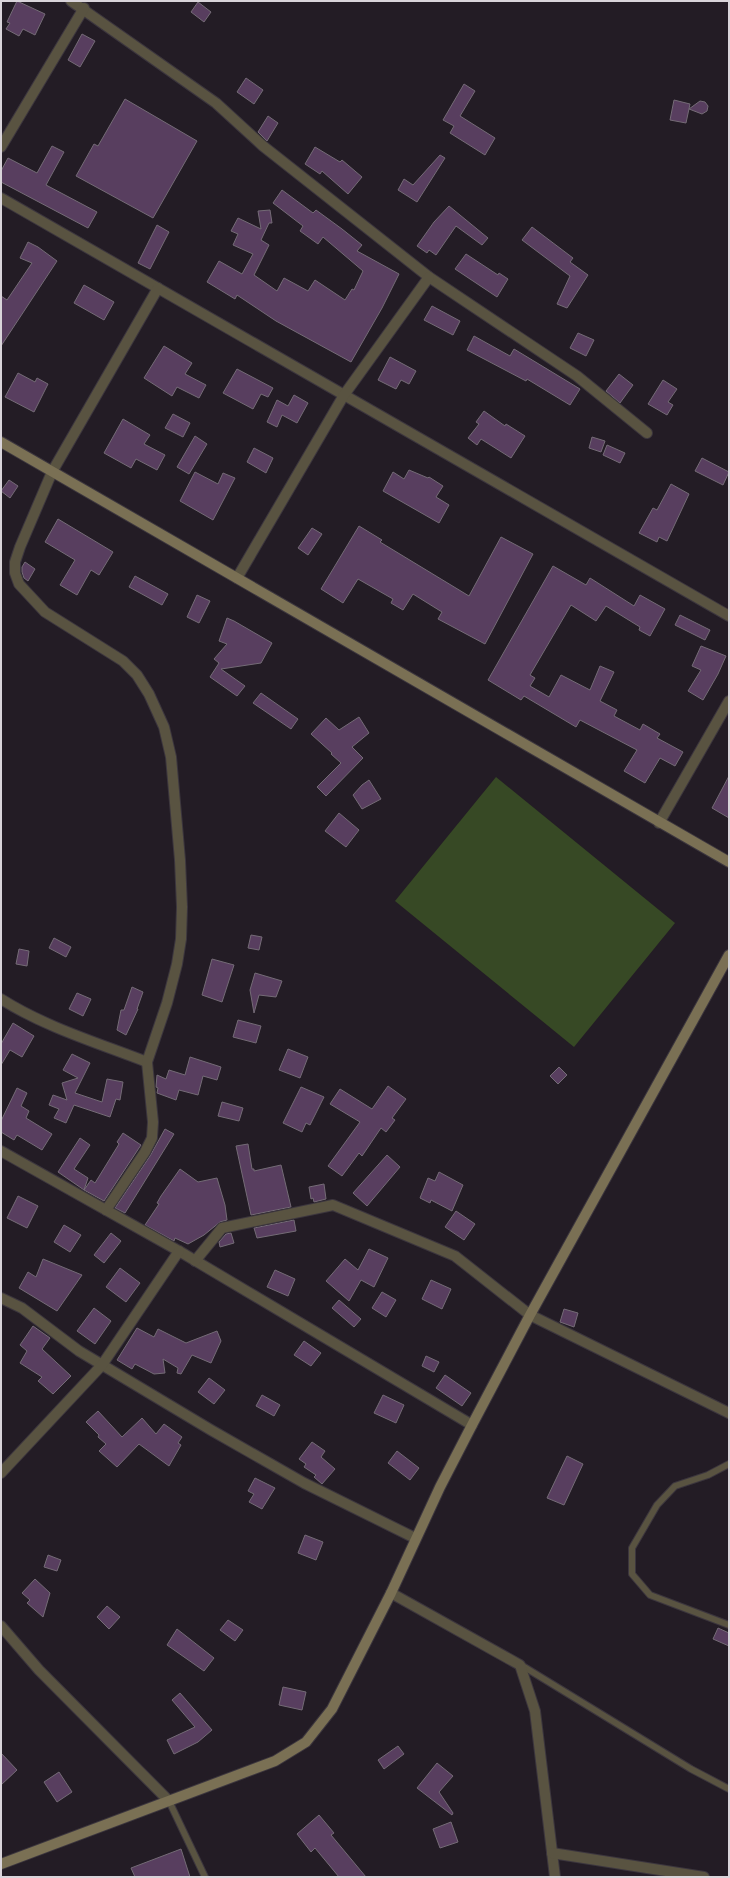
<svg xmlns="http://www.w3.org/2000/svg" width="730" height="1878" viewBox="0 0 730 1878" font-family="'PT Sans',sans-serif">
<style>
.pitch{fill:#374925}
.building{fill:#583e5f;stroke:#746b76}
.lines{fill:none;stroke-linecap:round;stroke-linejoin:round}
.lane-casing{stroke:#3c363e;stroke-width:8}
.street-casing{stroke:#3c363e;stroke-width:12}
.secondary-casing{stroke:#3c363e;stroke-width:12}
.lane{stroke:#595341;stroke-width:6}
.street{stroke:#595341;stroke-width:10}
.secondary{stroke:#7a7054;stroke-width:10}
</style>
<rect width="100%" height="100%" fill="#231c25"/>
<path class="pitch" d="M496,777l179,146 -101,124 -179,-146z"/>
<g class="building">
<path d="M17,1l28,13 -10,21 -12,-6 -4,7 -13,-7 4,-6 -3,-1z"/>
<path d="M198,2l13,10 -7,10 -13,-10z"/>
<path d="M82,34l13,7 -15,26 -12,-7z"/>
<path d="M246,78l17,12 -9,14 -17,-12z"/>
<path d="M464,84l11,7 -15,25 35,22 -10,17 -35,-22 4,-7 -11,-6z"/>
<path d="M125,99l72,42 -44,77 -77,-42 18,-32 4,2z"/>
<path d="M674,100l16,4 -4,19 -16,-3z"/>
<path d="M700,101l5,1 3,4 -1,5 -5,3 -13,-5z"/>
<path d="M268,116l10,7 -11,18 -9,-9z"/>
<path d="M52,146l12,6 -18,33 51,27 -9,16 -87,-46v-11l7,-13 29,15z"/>
<path d="M315,147l25,15 2,-2 20,17 -14,17 -26,-23 -2,3 -15,-10z"/>
<path d="M440,155l5,3 -28,44 -19,-12 6,-11 9,6z"/>
<path d="M282,190l31,23 3,-3 26,19 20,16 -5,6 42,23 -17,34 -31,54 -75,-41 -39,-26 -2,4 -28,-17 12,-21 23,13 11,-20 -20,-9 5,-11 -7,-3 7,-13 23,11 -3,-18 12,-1 2,13h-3l-8,17 8,5 -15,30 23,16 7,-13 24,13 7,-11 30,20 7,-11 2,1 9,-19 -40,-34 -5,7 -18,-13 3,-5 -30,-23z"/>
<path d="M449,206l39,32 -6,7 -26,-19 -20,29 -7,-5 -2,3 -10,-7 17,-24z"/>
<path d="M157,225l12,7 -19,37 -12,-6z"/>
<path d="M532,227l41,31 -3,4 18,13 -21,33 -10,-4 13,-28 -48,-36z"/>
<path d="M28,242l10,5 19,14 -56,85v-50l6,4 25,-37 -12,-5z"/>
<path d="M466,254l32,21 1,-2 9,6 -11,18 -42,-28z"/>
<path d="M84,285l30,17 -10,18 -30,-17z"/>
<path d="M432,306l28,15 -7,14 -29,-15z"/>
<path d="M578,333l16,7 -8,16 -16,-8z"/>
<path d="M474,336l36,20 4,-7 66,40 -10,16 -43,-26 -1,2 -59,-31z"/>
<path d="M164,346l28,17 -7,11 21,11 -7,13 -22,-11 -5,9 -28,-18z"/>
<path d="M390,357l26,14 -7,13 -8,-4 -5,9 -18,-9z"/>
<path d="M237,369l36,19 -5,9 -7,-3 -8,15 -30,-16z"/>
<path d="M18,373l17,9 2,-4 11,6 -14,28 -29,-15z"/>
<path d="M619,374l14,11 -13,18 -14,-12z"/>
<path d="M663,380l14,9 -9,13 5,3 -6,10 -19,-11z"/>
<path d="M294,395l14,8 -11,20 -15,-8 -5,12 -10,-5 10,-22 11,6z"/>
<path d="M484,411l21,15 1,-2 19,12 -14,22 -30,-19 -4,6 -9,-7 11,-14 -3,-2z"/>
<path d="M173,414l17,9 -7,14 -18,-9z"/>
<path d="M123,419l27,16 -6,9 21,11 -8,15 -21,-11 -5,9 -27,-15z"/>
<path d="M195,436l12,8 -18,30 -12,-7z"/>
<path d="M592,437l13,4 -4,11 -12,-4z"/>
<path d="M607,445l18,8 -5,10 -17,-8z"/>
<path d="M254,448l19,10 -7,15 -19,-11z"/>
<path d="M702,458l27,14 -6,13 -28,-14z"/>
<path d="M409,470l19,8 1,-1 14,9 -7,11 13,8 -10,18 -56,-32 10,-19 11,7z"/>
<path d="M195,472l23,12 5,-11 12,5 -22,42 -33,-19z"/>
<path d="M9,480l9,6 -8,12 -9,-7z"/>
<path d="M671,484l18,10 -22,47 -8,-4 -2,5 -18,-9 14,-25 4,2z"/>
<path d="M58,519l55,33 -14,23 -8,-5 -14,25 -17,-10 15,-25 -30,-18z"/>
<path d="M359,526l23,14 -2,2 89,54 32,-59 32,17 -48,90 -47,-25 4,-7 -29,-18 -10,16 -12,-7 2,-4 -35,-20 -15,24 -22,-14z"/>
<path d="M312,528l10,6 -14,21 -10,-7z"/>
<path d="M25,562l10,7 -7,12 -4,-3 -2,-6v-5z"/>
<path d="M553,566l33,19 4,-7 44,28 6,-11 25,14 -15,27 -11,-6 1,-3 -34,-21 -10,15 -25,-16 -41,70 5,3 -5,8 19,11 12,-22 29,15 10,-24 14,6 -14,29 17,9 -3,6 26,14 3,-6 17,10 -3,4 26,14 -8,14 -15,-8 -15,25 -21,-12 13,-21 -57,-30 -4,7 -52,-31 -3,4 -33,-20z"/>
<path d="M135,576l33,18 -6,11 -33,-18z"/>
<path d="M197,595l13,6 -11,22 -12,-6z"/>
<path d="M680,615l30,15 -5,10 -30,-15z"/>
<path d="M227,618l7,3 38,22 -11,20 -40,6 24,17 -8,10 -27,-19 9,-14 -5,-4 13,-15 -8,-3z"/>
<path d="M701,646l25,10 -8,18 -15,26 -15,-9 13,-21 -9,-4z"/>
<path d="M261,693l37,26 -7,10 -38,-26z"/>
<path d="M359,717l10,16 -17,14 11,11 -37,38 -9,-9 24,-24 -10,-9 1,-1 -21,-19 15,-16 13,12z"/>
<path d="M729,776v42l-17,-10z"/>
<path d="M369,780l12,19 -19,10 -9,-14 9,-10z"/>
<path d="M339,813l20,17 -13,17 -21,-16z"/>
<path d="M251,935l11,2 -3,13 -11,-2z"/>
<path d="M54,938l17,9 -5,10 -17,-9z"/>
<path d="M19,949l10,2 -2,15 -11,-2z"/>
<path d="M212,959l22,6 -12,37 -20,-7z"/>
<path d="M255,973l27,8 -6,16 -17,-2 -5,18 -4,-23z"/>
<path d="M132,987l11,5 -6,17h1l-12,26 -9,-5 4,-20h3z"/>
<path d="M77,993l14,6 -8,17 -14,-7z"/>
<path d="M238,1020l23,6 -5,17 -23,-6z"/>
<path d="M13,1023l21,13 -12,21 -12,-7 -9,15v-21z"/>
<path d="M288,1049l20,8 -8,21 -21,-8z"/>
<path d="M72,1054l18,9 -15,30 27,9 5,-23 16,3 -3,18 -4,-1 -6,18 -36,-12 -8,18 -12,-5 5,-9 -10,-4 4,-10 14,5 -5,-17 16,-5 -15,-8z"/>
<path d="M190,1057l31,10 -4,13 -14,-4 -5,19 -19,-5 -3,10 -19,-7 1,-5 -2,-1 1,-12 9,4 3,-9 16,5z"/>
<path d="M559,1067l8,8 -9,9 -8,-8z"/>
<path d="M388,1086l18,13 -14,19 3,2 -9,12 -5,-4 -19,28 -3,-3 -17,23 -14,-10 32,-44 -30,-18 10,-15 32,20z"/>
<path d="M301,1087l23,10 -14,28 -4,-2 -4,9 -19,-9z"/>
<path d="M17,1088l10,5 -6,13 8,5 -3,7 26,16 -10,16 -25,-15 -3,5 -13,-8v-11z"/>
<path d="M222,1102l21,6 -4,13 -21,-5z"/>
<path d="M165,1129l9,5 -49,79 -10,-5 35,-52z"/>
<path d="M123,1133l18,12 -37,56 -20,-11 7,-10 4,3 24,-39 -2,-2z"/>
<path d="M80,1138l10,7 -16,24 14,9 -4,12 -26,-18z"/>
<path d="M248,1144l4,25h2v2l27,-6 10,42 -40,8 -15,-69z"/>
<path d="M387,1155l13,12 -33,39 -14,-13z"/>
<path d="M180,1169l18,13 19,-4 8,27 2,15 -7,2 -16,13 -16,9 -13,-6 -1,3 -29,-16 14,-21 -2,-1 4,-7z"/>
<path d="M439,1172l24,13 -11,26 -21,-11 -1,3 -10,-5 8,-20 7,3z"/>
<path d="M324,1184l2,15 -12,3 -1,-4 -2,1 -2,-12z"/>
<path d="M18,1196l20,10 -11,22 -20,-10z"/>
<path d="M456,1211l19,13 -11,16 -19,-13z"/>
<path d="M294,1220l2,11 -39,7 -3,-10z"/>
<path d="M64,1225l17,10 -11,17 -16,-10z"/>
<path d="M111,1233l10,8 -17,22 -10,-8z"/>
<path d="M231,1233l3,10 -14,4 -1,-5 7,-8z"/>
<path d="M369,1249l19,9 -14,29 -13,-7 -12,21 -23,-20 19,-22 13,11z"/>
<path d="M43,1259l39,16 -25,36 -38,-23 9,-16 8,5z"/>
<path d="M120,1268l20,15 -14,19 -20,-15z"/>
<path d="M275,1270l20,9 -7,17 -21,-9z"/>
<path d="M431,1280l20,9 -9,20 -20,-10z"/>
<path d="M382,1292l14,8 -10,17 -14,-9z"/>
<path d="M339,1300l22,19 -7,8 -22,-19z"/>
<path d="M94,1308l17,13 -16,23 -18,-13z"/>
<path d="M564,1309l14,4 -4,14 -14,-5z"/>
<path d="M33,1326l17,12 -8,11 29,27 -18,18 -15,-13 4,-4 -22,-14 7,-12 -7,-6z"/>
<path d="M137,1328l17,9 4,-8 28,14 31,-12 4,10 -10,22 -19,-8 -11,19 -4,-1 1,-5 -15,-9 2,14 -11,1 -19,-10 -3,5 -15,-9z"/>
<path d="M304,1341l17,12 -10,13 -17,-11z"/>
<path d="M426,1356l13,6 -5,10 -12,-6z"/>
<path d="M445,1375l26,18 -9,13 -26,-18z"/>
<path d="M209,1378l16,12 -11,14 -16,-12z"/>
<path d="M262,1395l18,10 -6,11 -18,-10z"/>
<path d="M383,1395l21,10 -8,18 -22,-10z"/>
<path d="M98,1411l24,26 20,-19 14,16 8,-10 18,13 -4,6 3,2 -12,21 -30,-22 -22,23 -18,-16 7,-7 -8,-7 1,-2 -13,-13z"/>
<path d="M312,1442l13,9 -4,6 14,12 -13,15 -8,-7 2,-2 -12,-8 2,-3 -7,-5z"/>
<path d="M397,1451l22,17 -9,12 -22,-17z"/>
<path d="M567,1456l16,8 -19,41 -17,-7z"/>
<path d="M255,1478l20,10 -13,21 -13,-7 5,-8 -6,-3z"/>
<path d="M305,1535l18,7 -7,18 -18,-7z"/>
<path d="M48,1555l13,5 -4,11 -13,-4z"/>
<path d="M35,1579l15,14 -7,24 -16,-14 3,-3 -8,-7z"/>
<path d="M107,1606l13,11 -11,12 -12,-12z"/>
<path d="M228,1620l15,10 -8,11 -15,-11z"/>
<path d="M718,1628l11,5v13l-16,-7z"/>
<path d="M177,1629l37,29 -10,13 -37,-26z"/>
<path d="M283,1687l23,5 -4,18 -23,-5z"/>
<path d="M180,1693l32,37 -14,12 -24,12 -7,-14 28,-13 -23,-27z"/>
<path d="M398,1746l6,8 -20,15 -6,-9z"/>
<path d="M1,1753l16,17 -16,15z"/>
<path d="M437,1763l16,13 -14,16 14,21 -1,2 -35,-27z"/>
<path d="M59,1772l13,20 -15,10 -13,-20z"/>
<path d="M319,1815l15,18 -3,2 35,42h-27l-24,-29 -4,4 -14,-18z"/>
<path d="M451,1822l7,20 -18,6 -7,-19z"/>
<path d="M181,1849l9,28h-55l-4,-9z"/>
</g>
<g class="lines">
<g class="lane-casing">
<g id="lane">
<path d="M729,1464l-21,11 -33,11 -18,19 -25,43v26l18,21 79,30"/>
<path d="M521,1665l170,104 38,20"/>
<path d="M169,1801l36,76"/>
</g>
</g>
<g class="street-casing">
<g id="street">
<path d="M71,1l145,102 47,43 166,131 148,99 70,57"/>
<path d="M1,147l83,-139"/>
<path d="M1,198l728,418"/>
<path d="M237,578l107,-183 85,-118"/>
<path d="M659,823l70,-122"/>
<path d="M1,999c44,28 97,44 146,63"/>
<path d="M1,1151l178,100 293,174"/>
<path d="M106,1210l39,-58 7,-14 1,-16 -6,-60 20,-59 10,-39 4,-25 1,-32 -2,-47 -9,-103 -7,-30 -15,-33 -12,-19 -14,-14 -78,-49 -26,-28 -4,-11v-11l5,-15 32,-75 106,-184"/>
<path d="M195,1261l27,-33 111,-23 122,51 75,59 199,98"/>
<path d="M1,1298l21,10 57,43 132,79 93,53 111,55"/>
<path d="M1,1473l101,-108 77,-114"/>
<path d="M391,1593l129,72 15,46 20,166"/>
<path d="M1,1626l38,44 130,131"/>
<path d="M552,1853l152,24"/>
</g>
</g>
<g class="secondary-casing">
<g id="secondary">
<path d="M1,442l728,420"/>
<path d="M1,1864l274,-103 31,-19 26,-33 59,-116 49,-106 32,-62 58,-110 199,-360"/>
</g>
</g>
<use href="#lane" class="lane"/>
<use href="#street" class="street"/>
<use href="#secondary" class="secondary"/>
</g>
<rect width="730" height="1878" fill="none" stroke="#d9d4da" stroke-width="4"/>
</svg>
